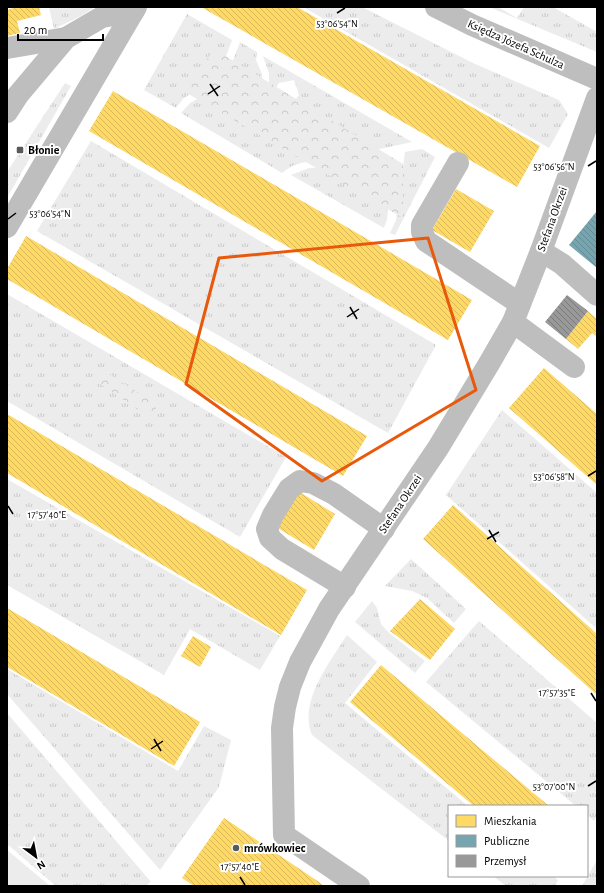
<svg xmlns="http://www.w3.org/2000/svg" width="604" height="893" viewBox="0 0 604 893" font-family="'Alegreya Sans',sans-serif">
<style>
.grass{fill:url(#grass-tufts)}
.park{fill:url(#park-crowns)}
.pitch{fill:#ececec}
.homes{fill:url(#homes-back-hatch)}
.public{fill:url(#public-back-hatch)}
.industry{fill:url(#industry-back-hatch)}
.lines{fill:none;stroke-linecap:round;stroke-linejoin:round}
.minor{stroke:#bebebe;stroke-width:22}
.marked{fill:none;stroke:#e8590c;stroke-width:3;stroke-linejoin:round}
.ticks{fill:none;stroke:#000;stroke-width:1.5}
.poi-dot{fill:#595959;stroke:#fff;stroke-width:1.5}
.labels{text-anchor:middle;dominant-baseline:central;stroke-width:4;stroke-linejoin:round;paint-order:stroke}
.street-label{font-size:12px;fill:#000;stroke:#fff}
.poi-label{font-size:12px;font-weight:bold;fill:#000;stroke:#fff;text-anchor:start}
.ticks-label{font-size:10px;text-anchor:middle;fill:#000;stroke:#fff;stroke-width:4;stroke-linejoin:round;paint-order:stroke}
</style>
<defs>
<pattern id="grass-tufts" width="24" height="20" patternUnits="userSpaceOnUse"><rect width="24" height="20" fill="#ececec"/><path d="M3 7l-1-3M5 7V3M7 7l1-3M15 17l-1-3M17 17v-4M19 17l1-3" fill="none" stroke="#c9c9c9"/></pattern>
<pattern id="park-crowns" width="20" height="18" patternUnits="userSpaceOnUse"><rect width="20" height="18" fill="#ececec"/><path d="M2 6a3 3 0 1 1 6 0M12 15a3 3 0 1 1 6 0" fill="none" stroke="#c9c9c9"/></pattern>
<pattern id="homes-back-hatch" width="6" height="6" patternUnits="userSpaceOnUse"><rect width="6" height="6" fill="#ffd966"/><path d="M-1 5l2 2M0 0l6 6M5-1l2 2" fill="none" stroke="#d9b857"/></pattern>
<pattern id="public-back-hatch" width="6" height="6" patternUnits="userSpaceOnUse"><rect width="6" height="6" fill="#76a5af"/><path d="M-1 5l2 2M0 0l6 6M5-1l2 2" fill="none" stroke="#648c95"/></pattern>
<pattern id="industry-back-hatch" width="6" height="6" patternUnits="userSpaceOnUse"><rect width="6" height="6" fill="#999"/><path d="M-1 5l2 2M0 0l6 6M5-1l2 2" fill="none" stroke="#7a7a7a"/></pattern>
</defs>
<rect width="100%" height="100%" fill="#fff"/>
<g class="grass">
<path d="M49,7h46l-14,9 -27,13z"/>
<path d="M303,7h59l113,57 84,36 9,14 -19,34z"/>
<path d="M489,7h9l19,11 7,-11h29l44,25v20z"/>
<path d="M187,14l45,26 -10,27 -24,21 -15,11 -7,9 -32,-18z"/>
<path d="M240,42l17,10 -1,8 6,14 1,17 -32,-25z"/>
<path d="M263,56l149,86 -56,12 -66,-47 9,-12 -5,-15 -15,3 -5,7 -5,-4v-13z"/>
<path d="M65,83l6,3 -64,112v-26z"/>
<path d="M208,93l110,68c-16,1 -24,2 -36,12l-101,-60 9,-10z"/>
<path d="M91,141l345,204 -48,88 -351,-202z"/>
<path d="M422,149l13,8 -40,78 -5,-2 6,-13 9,-68z"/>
<path d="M331,167l59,25 -3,27 -3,9 -93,-53 18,-7z"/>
<path d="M7,294l279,163 -46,80 -233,-136z"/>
<path d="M502,410l95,83v136l-151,-134z"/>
<path d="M7,479l273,157 -20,34 -70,-41 -26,46 -157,-90z"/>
<path d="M411,559l55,50 -12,14 -27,-25 -15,-7 -27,-5z"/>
<path d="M372,601l5,7 4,16 7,8 37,29 -10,12 -60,-51z"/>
<path d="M479,621l118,102v92l-3,6 -7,-6v-9h-11l-150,-124z"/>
<path d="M347,635l30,27 -32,41 123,103h-19v35l-137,-106c-14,-33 18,-73 35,-100z"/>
<path d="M7,669l171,102 26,-45 27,14 -12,47 -59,83 -153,-176z"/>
<path d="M7,713l144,169 -7,4h-88l-49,-42z"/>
<path d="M597,860v26h-15z"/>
<path d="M493,876h60l5,4 -3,6h-49z"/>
</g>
<g class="park">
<path d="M214,49l189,115v54l-218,-126z"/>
<path d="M107,373l51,32 -8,13 -51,-35z"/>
</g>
<path class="pitch" d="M7,850l43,36h-43z"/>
<g class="homes">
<path d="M13,7h26l2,8 -24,6 3,12 -13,3v-26l6,-2z"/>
<path d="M201,7h96l243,139 -23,41z"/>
<path d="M113,91l359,209 -24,40 -359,-209z"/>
<path d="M456,189l38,22 -24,41 -38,-22z"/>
<path d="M26,236l341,200 -24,40 -336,-197v-10z"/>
<path d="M588,311l9,8v18l-5,-4 -14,16 -12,-10z"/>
<path d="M544,368l53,46v71l-88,-77z"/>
<path d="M7,414l300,176 -26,45 -274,-162z"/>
<path d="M298,491l37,23 -21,36 -38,-23z"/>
<path d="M453,505l144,129v61l-174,-156z"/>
<path d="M420,599l35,30 -25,31 -40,-29z"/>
<path d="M7,608l193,114 -26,44 -167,-99z"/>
<path d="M193,636l18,11 -11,20 -19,-11z"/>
<path d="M381,665l168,141h-75l-124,-104z"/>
<path d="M224,818l95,64 5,4h-130l-12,-8z"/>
</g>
<path class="public" d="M597,211v57l-28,-23z"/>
<path class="industry" d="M567,295l21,16 -22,28 -21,-17z"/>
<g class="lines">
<g class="minor">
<path d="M436,7l36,18 125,54"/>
<path d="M7,48l59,-10"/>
<path d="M7,112l11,-17 48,-57 36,-21 31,-5 3,-5"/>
<path d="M458,163l-36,62v7l4,9 94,63"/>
<path d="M7,227l126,-215"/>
<path d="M541,251l21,13 35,31"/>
<path d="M513,322l61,45"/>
<path d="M345,587l-63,-38 -12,-11 -3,-9 6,-14 16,-26 11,-8 13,2 21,11 50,35"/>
<path d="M359,886l-75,-51 -2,-107 3,-21 5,-20 10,-25 29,-53 109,-161 52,-86 23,-40 28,-71 56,-153"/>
</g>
</g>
<path class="marked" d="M428,238l48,152 -154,91 -136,-97 33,-126z"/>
<path class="ticks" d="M337,13l8,-5M210,84l8,12M208,94l12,-8M588,166l8,-5M8,219l8,-6M350,307l7,12M347,317l12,-8M588,476l8,-5M8,506l5,8M489,530l7,12M487,539l12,-7M591,693l5,8M154,739l7,12M151,749l12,-8M588,786l8,-5M240,877l5,8"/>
<g class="poi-dot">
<rect x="16" y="146" width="8" height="8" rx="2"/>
<circle cx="236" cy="848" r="4"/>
</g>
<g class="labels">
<g class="street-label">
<text transform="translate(516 44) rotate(24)">Księdza Józefa Schulza</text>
<text transform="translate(552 219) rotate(-70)">Stefana Okrzei</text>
<text transform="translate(400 504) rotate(-56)">Stefana Okrzei</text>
</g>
<g class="poi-label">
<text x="28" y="150">Błonie</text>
<text x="244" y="848">mrówkowiec</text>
</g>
</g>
<g class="ticks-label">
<text x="337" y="27">53°06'54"N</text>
<text x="554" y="170">53°06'56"N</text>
<text x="50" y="217">53°06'54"N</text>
<text x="554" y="480">53°06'58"N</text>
<text x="47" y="518">17°57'40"E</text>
<text x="557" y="696">17°57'35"E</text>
<text x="554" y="790">53°07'00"N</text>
<text x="240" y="870">17°57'40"E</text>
</g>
<rect width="604" height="893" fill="none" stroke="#000000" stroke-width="16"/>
<rect x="448" y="805" width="140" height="72" fill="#ffffff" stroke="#999999"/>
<rect x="456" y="815" width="20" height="12" fill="#ffd966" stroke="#999999"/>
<text x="484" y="825" font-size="12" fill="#000000">Mieszkania</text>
<rect x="456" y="835" width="20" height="12" fill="#76a5af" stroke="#999999"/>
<text x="484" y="845" font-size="12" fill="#000000">Publiczne</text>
<rect x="456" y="855" width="20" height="12" fill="#999999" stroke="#999999"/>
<text x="484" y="865" font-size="12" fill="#000000">Przemysł</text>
<g transform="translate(36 857) rotate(148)" stroke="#ffffff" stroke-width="3" paint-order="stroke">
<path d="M0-3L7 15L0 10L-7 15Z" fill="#000000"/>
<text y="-6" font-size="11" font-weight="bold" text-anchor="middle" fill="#000000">N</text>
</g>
<path d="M18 34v6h85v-6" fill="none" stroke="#000000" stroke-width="2"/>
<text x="24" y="34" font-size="12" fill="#000000" stroke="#ffffff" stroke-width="3" paint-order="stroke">20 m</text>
</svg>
